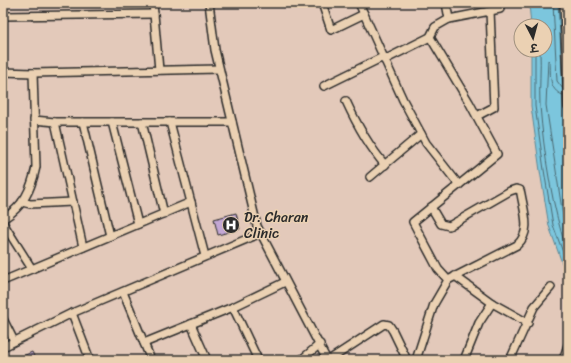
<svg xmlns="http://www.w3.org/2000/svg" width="571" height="363" viewBox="0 0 571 363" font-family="Sriracha,'Playpen Sans Deva',sans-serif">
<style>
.water{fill:#7cc6dd;stroke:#5c8896}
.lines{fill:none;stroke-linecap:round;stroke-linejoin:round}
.shore{stroke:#4b6972;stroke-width:1}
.building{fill:#c3a7d4;stroke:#2b2b2b}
.minor-casing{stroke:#2b2b2b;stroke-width:10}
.minor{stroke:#ebd1b3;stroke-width:7}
.labels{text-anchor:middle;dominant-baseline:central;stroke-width:3;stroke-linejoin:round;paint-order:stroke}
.poi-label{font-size:14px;fill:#2b2b2b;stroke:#ebd1b3;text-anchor:start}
</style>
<rect width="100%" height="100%" fill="#e3c9ba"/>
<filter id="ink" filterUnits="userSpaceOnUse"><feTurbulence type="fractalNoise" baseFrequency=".025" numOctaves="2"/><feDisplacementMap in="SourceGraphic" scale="8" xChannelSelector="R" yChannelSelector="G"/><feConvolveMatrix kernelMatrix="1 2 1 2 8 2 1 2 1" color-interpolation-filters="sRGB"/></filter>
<g filter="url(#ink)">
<path class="water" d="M529,3h33l6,112v159l-6,-11 -13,-37 -9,-55 -9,-65v-56h14v-24h-14z"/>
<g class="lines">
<g class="shore">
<path d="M553,3l4,78 6,8"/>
<path d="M558,3l5,79"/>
<path d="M535,50v56l9,64 9,55 15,41"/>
<path d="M540,50c1,18 -1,37 0,56 4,48 12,102 28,148"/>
<path d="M563,95c-15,-5 -12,-20 -13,-33l-2,-2 -2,45 18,118 4,12"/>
</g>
</g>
<g class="building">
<path d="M236,213l4,16 -22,6 -4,-16z"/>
<path d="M32,352l4,8h-22z"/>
</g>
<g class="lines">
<g class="minor-casing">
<g id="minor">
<path d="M153,3l6,67"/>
<path d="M209,3l6,47 42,176 70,134"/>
<path d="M322,3l9,27 33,-16"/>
<path d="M359,3l44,97 23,43 33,42"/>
<path d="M564,3l4,104"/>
<path d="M3,16l151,-2"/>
<path d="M449,19l51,-10 -2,-6"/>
<path d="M384,60l46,-23 5,-10 14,-8 -3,-16"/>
<path d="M3,72l30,1 186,-4"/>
<path d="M324,86l59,-29"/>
<path d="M346,101c11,24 22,44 39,64"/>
<path d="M477,116l17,-9 -4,-96"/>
<path d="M34,120l21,2h177"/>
<path d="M55,122l28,125"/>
<path d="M83,122l27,114"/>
<path d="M112,122l26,102"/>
<path d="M142,122l22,92"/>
<path d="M170,122l35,134"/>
<path d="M370,177l51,-43"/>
<path d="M22,202l8,2 43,-2"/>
<path d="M431,207l10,17 8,2 61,-35 6,-2 4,1 1,4c3,18 11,38 -4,51l-69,35"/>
<path d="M3,219c21,-13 28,-29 33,-52l-3,-94"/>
<path d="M3,223l29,46"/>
<path d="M455,276l37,27 36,20"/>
<path d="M3,281l188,-79"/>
<path d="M123,292l28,68"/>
<path d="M233,307l25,53"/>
<path d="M72,313l18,47"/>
<path d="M3,319l11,22"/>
<path d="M191,324l16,36"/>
<path d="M144,343l89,-36 52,-25"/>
<path d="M3,347l69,-34 189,-80"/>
<path d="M301,360l19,-16"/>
<path d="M329,360l55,-36 5,1 4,6 14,29"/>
<path d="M416,360l18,-56 14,-24 -10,-11 -25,-47 84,-68 -28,-52 -39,-65"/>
<path d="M464,360l15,-37 13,-20"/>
<path d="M510,360l24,-53 17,-20"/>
<path d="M563,360l5,-15"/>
</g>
</g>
<use href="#minor" class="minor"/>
</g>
</g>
<defs>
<g id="hospital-disc" transform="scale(0.9)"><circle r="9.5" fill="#2b2b2b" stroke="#ebd1b3"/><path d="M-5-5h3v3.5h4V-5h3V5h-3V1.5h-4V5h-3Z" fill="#fff"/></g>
</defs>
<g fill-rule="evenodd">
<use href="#hospital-disc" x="231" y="225"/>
</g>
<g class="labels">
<g class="poi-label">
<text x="244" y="217">Dr. Charan<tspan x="244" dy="16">Clinic</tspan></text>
</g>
</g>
<rect width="571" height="363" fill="none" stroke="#ebd1b3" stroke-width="16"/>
<rect x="8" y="8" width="555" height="347" fill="none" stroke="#2b2b2b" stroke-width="1.5" filter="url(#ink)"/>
<g transform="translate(533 38) rotate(174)"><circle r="19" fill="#ebd1b3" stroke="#9e8f7d"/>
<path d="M0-3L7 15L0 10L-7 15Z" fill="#2b2b2b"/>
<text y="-6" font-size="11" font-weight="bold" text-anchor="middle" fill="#2b2b2b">उ</text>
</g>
</svg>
